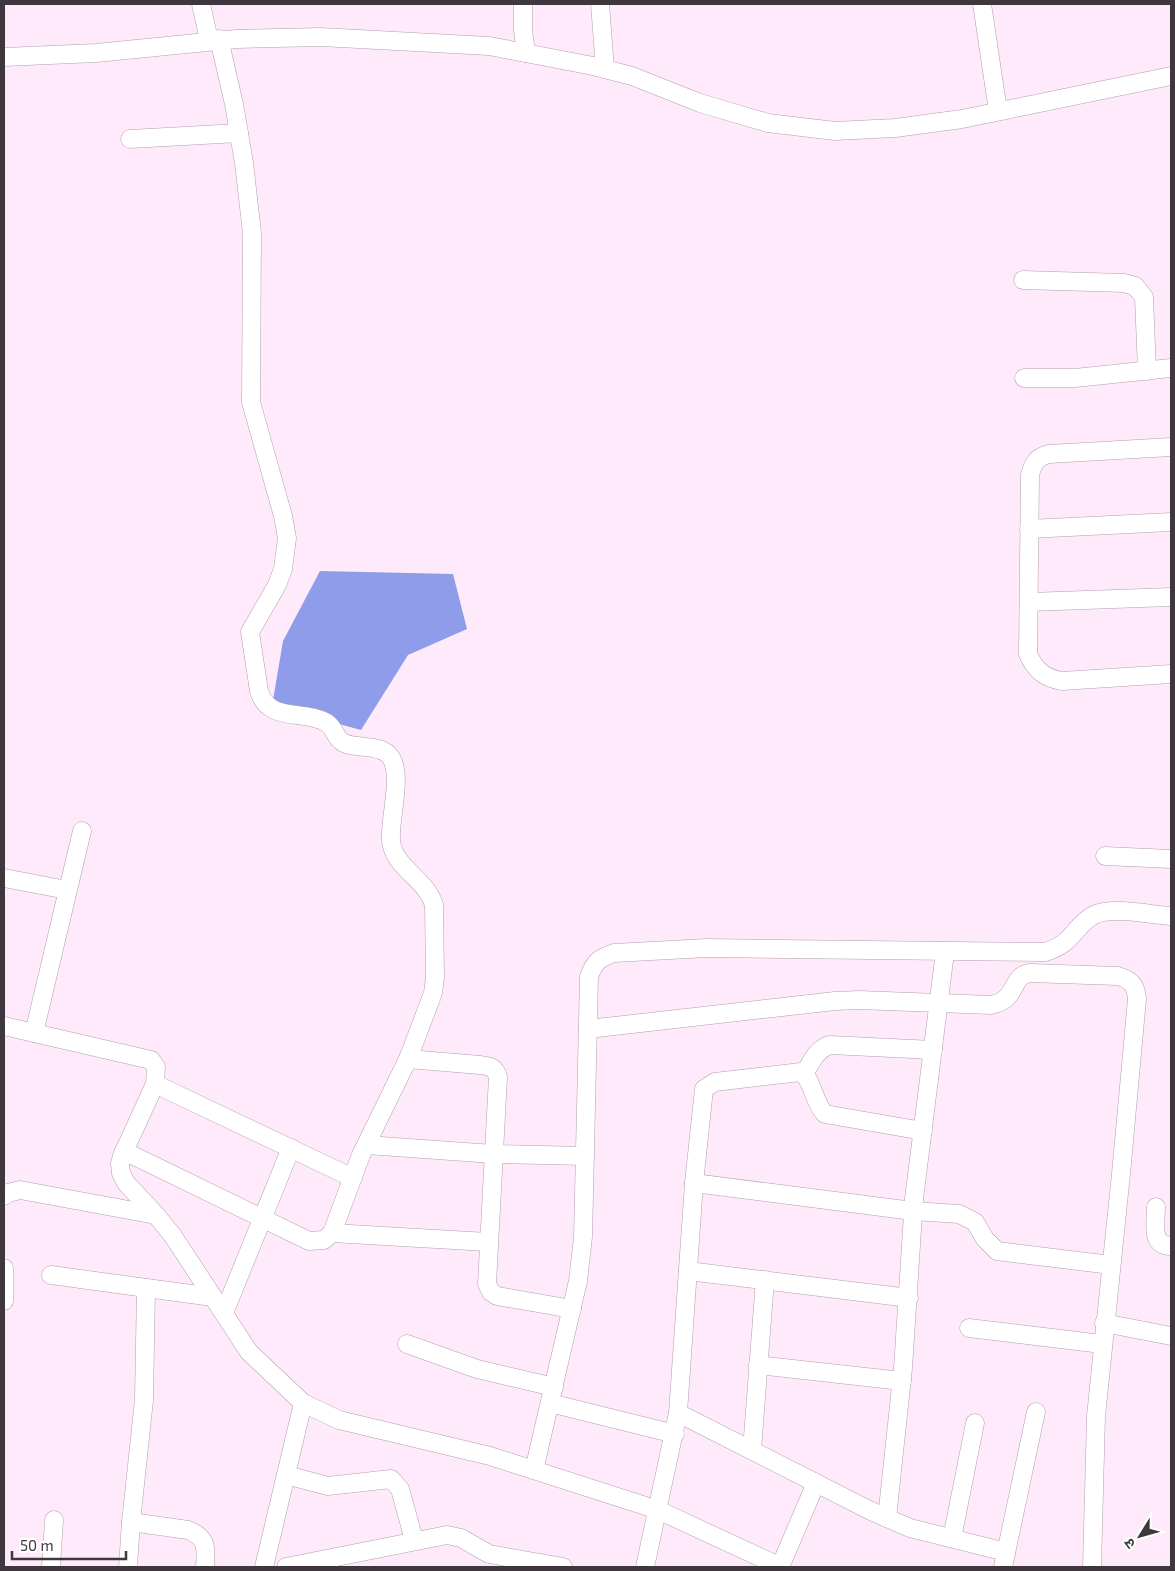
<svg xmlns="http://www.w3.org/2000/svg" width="1175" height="1571" viewBox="0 0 1175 1571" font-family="'Exo 2','Noto Sans Devanagari',sans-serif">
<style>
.water{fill:#8f9ce9}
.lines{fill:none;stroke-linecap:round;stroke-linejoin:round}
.minor-casing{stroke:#b19fae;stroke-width:19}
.minor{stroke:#fff;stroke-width:18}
</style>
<rect width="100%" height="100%" fill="#feeafa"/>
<path class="water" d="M320,571l133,3 14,55 -59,26 -47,75 -89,-24 11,-65z"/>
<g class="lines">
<g class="minor-casing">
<g id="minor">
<path d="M201,4l8,36"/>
<path d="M523,4v26l3,23"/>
<path d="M600,4l5,65"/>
<path d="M982,4l16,107"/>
<path d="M4,57l92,-4 141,-14 84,-2 168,9 104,20 39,10 68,27 68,20 67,8 60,-3 67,-9 209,-43"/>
<path d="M130,139l109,-6"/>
<path d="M1023,280l101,3 11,3 9,11 3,74"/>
<path d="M1024,378h51l96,-10"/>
<path d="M1171,447l-122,7c-12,3 -16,9 -19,21l-2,179c7,16 16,24 34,27l109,-7"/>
<path d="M1029,529l142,-7"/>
<path d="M1029,602l142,-5"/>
<path d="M1105,856l66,3"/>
<path d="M4,878l63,12"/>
<path d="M4,1026l147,34 5,7 -1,17 -33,72 -2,8 1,9 5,10 30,32 17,21 76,116 54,51 36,17 151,36 168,54 123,57"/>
<path d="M588,1029l247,-28 24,-1 132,5c29,-6 18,-29 39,-32l88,3c13,4 18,9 19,23l-16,175 -25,242 -4,151"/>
<path d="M34,1033l48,-202"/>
<path d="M408,1059l72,6c10,1 15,2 18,12l-11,207 4,8 6,4 75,13"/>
<path d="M804,1074c7,-11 12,-25 26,-29l103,5"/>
<path d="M155,1084l198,94"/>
<path d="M367,1145l126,9 92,2"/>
<path d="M124,1151l185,90 15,-1 8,-7 29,-78 47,-96 25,-66 2,-16 -1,-72c-7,-26 -41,-37 -43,-65 -2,-22 14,-70 -3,-86 -11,-10 -31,-5 -44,-11 -9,-4 -9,-15 -17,-20 -23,-14 -59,0 -68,-32l-9,-59 27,-47 6,-16 4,-31 -4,-22 -32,-114 1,-169 -8,-70 -10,-59 -15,-65"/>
<path d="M694,1183l219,28 46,3 16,8 10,17 12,12 114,14"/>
<path d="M4,1196l4,-3 12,-3 136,25"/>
<path d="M1156,1207c0,16 -6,39 15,39"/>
<path d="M332,1233l156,9"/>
<path d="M4,1268v33"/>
<path d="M688,1271l221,27"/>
<path d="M51,1275l162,22"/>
<path d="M224,1313l67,-165"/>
<path d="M1104,1323l67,13"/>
<path d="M969,1328l133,16"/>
<path d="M407,1344l70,25 77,18"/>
<path d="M758,1365l144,16"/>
<path d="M550,1403l125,31"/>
<path d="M678,1413l193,98 39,17 96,24"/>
<path d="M752,1450l13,-170"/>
<path d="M534,1470l44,-189 5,-44 6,-260c5,-15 10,-19 25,-24l93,-5 338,4c29,-8 28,-26 49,-37 17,-9 58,0 77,1"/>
<path d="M286,1475l42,11 63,-7 9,10 14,51"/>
<path d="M887,1518l16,-150 11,-169 31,-247"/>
<path d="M131,1522l57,8c20,8 18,18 17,37"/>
<path d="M952,1538l23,-115"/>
<path d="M51,1567l3,-47"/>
<path d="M128,1567l3,-45 13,-122 2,-112"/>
<path d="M264,1567l39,-164"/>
<path d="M286,1567l161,-32 14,3 28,16 74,13"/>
<path d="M645,1567l33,-154 16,-230 10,-94 11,-7 86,-10c13,9 12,30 24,42l98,17"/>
<path d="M780,1567l36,-84"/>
<path d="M1003,1567l33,-155"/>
</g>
</g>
<use href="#minor" class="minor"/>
</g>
<rect width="1175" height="1571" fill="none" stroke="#3e373d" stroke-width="10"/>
<g transform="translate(1140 1536) rotate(233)" stroke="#ffffff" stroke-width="4" paint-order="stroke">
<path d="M0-4L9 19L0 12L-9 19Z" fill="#3e373d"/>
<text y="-8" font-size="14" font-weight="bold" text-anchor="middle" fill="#3e373d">उ</text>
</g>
<path d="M12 1551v8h114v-8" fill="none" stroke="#3e373d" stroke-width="2.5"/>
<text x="20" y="1551" font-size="15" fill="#3e373d" stroke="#ffffff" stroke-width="4" paint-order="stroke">50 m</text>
</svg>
